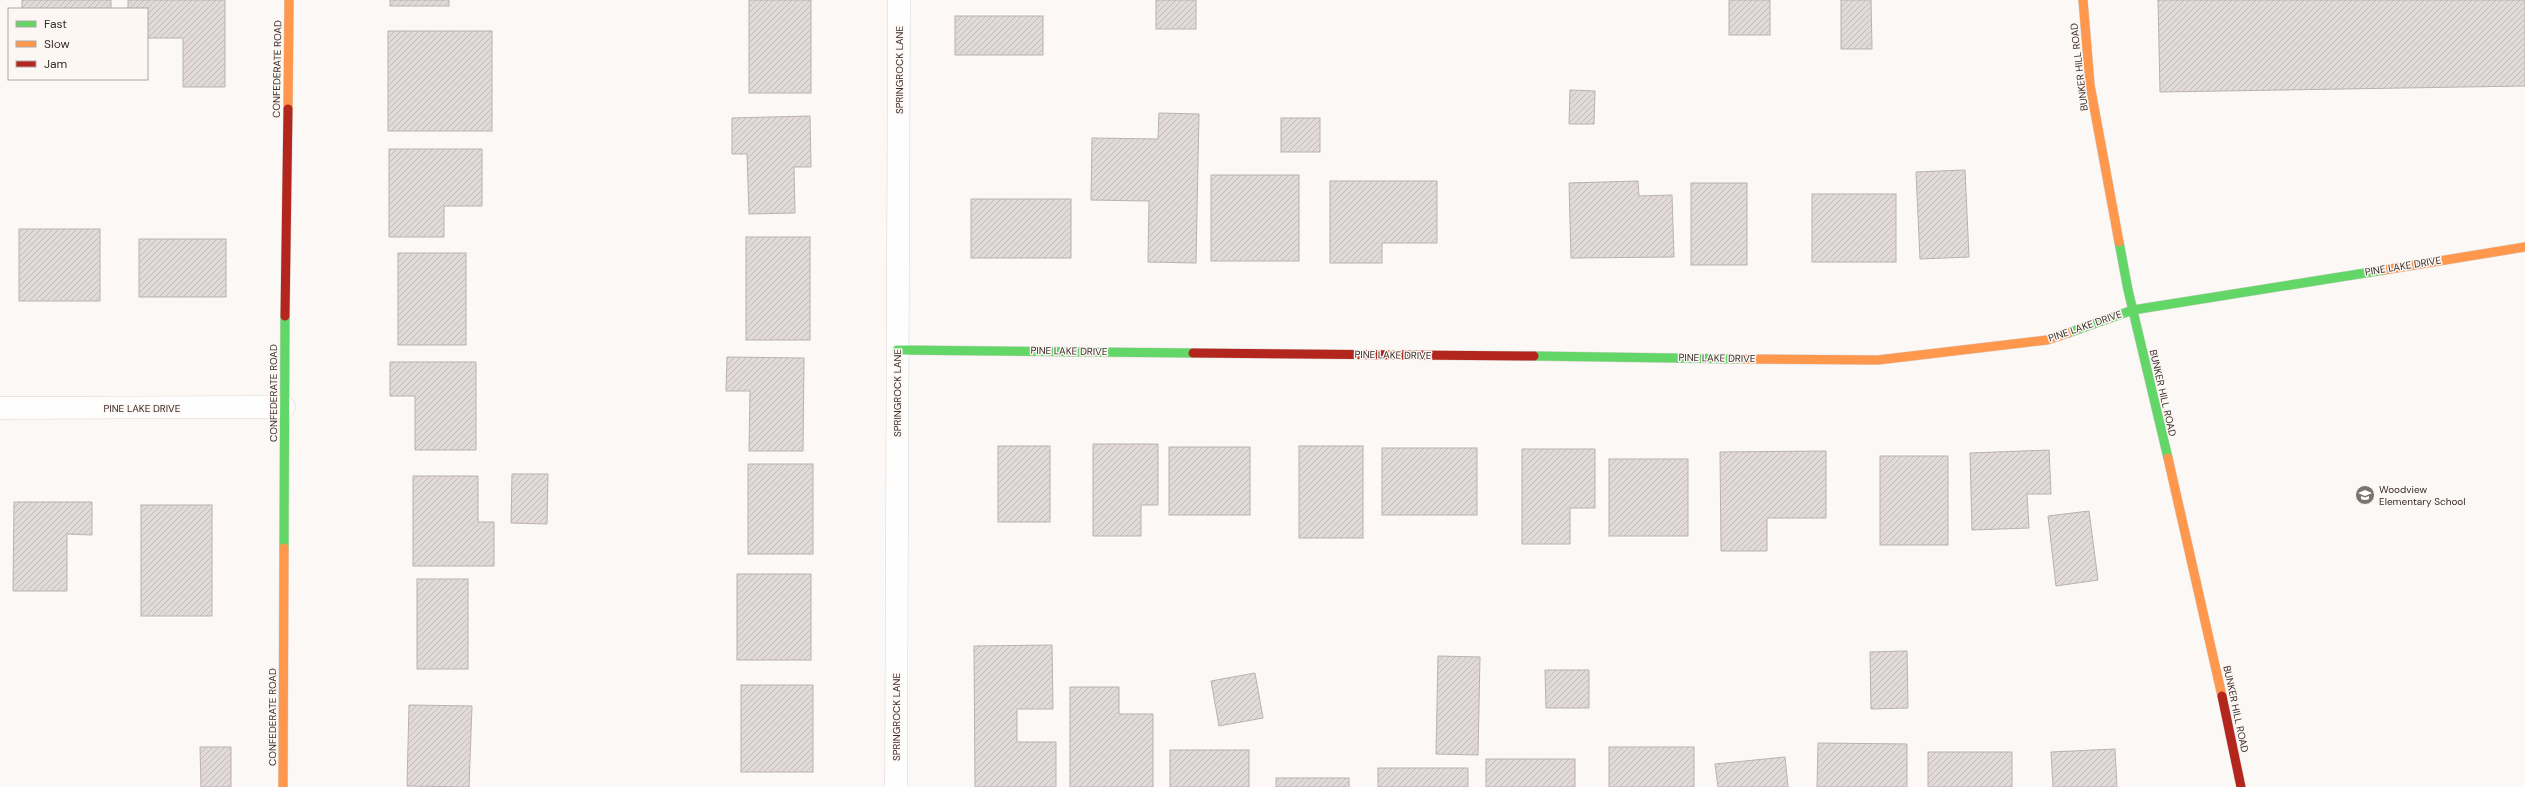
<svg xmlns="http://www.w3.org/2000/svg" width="2525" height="787" viewBox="0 0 2525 787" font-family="'DM Sans',sans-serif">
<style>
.building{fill:url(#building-hatch);stroke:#b8b2b1}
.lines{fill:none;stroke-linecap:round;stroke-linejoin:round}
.street-casing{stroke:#dcd5d2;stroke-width:23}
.fast-casing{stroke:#dcd5d2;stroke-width:10}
.slow-casing{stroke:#dcd5d2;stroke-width:10}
.jam-casing{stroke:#dcd5d2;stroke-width:10}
.street{stroke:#fefefe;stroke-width:22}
.fast{stroke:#63d668;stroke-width:9}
.slow{stroke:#ff974d;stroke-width:9}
.jam{stroke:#b3261e;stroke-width:9}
.labels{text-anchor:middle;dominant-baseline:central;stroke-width:3;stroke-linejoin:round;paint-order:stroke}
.street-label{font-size:10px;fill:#382c27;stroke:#fdf7f4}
.poi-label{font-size:10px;fill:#382c27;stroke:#fdf7f4;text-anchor:start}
</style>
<defs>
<pattern id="building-hatch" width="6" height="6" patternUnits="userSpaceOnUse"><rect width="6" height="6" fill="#e2dad9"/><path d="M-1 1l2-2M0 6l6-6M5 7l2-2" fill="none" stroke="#c3bbba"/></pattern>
</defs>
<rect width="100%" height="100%" fill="#fbf8f6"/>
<g class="building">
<rect x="22" y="0" width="89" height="9"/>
<path d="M128,0h97v87h-42v-49h-36v-29h-19z"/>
<rect x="390" y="0" width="59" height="6"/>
<rect x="749" y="0" width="62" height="93"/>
<rect x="1156" y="0" width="40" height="29"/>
<rect x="1729" y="0" width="41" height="35"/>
<path d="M1841,0h30l1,49h-31z"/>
<path d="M2158,0h367v86l-365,6z"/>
<rect x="955" y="16" width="88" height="39"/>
<rect x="388" y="31" width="104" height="100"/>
<path d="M1570,90l25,1 -1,33h-25z"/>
<path d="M1159,113l40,1 -3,149 -48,-1 1,-61 -58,-1 1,-62 66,1z"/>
<path d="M810,116l1,51h-17l1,46 -46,1 -2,-60h-15v-36z"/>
<rect x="1281" y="118" width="39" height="34"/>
<path d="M389,149h93v57h-38v31h-55z"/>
<path d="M1965,170l4,87 -49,2 -4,-87z"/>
<rect x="1211" y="175" width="88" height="86"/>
<path d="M1330,181h107v62h-55v20h-52z"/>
<path d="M1638,181l1,15 33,-1 2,62 -103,1 -2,-75z"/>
<rect x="1691" y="183" width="56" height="82"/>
<rect x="1812" y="194" width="84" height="68"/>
<rect x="971" y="199" width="100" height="59"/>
<rect x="19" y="229" width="81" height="72"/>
<rect x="746" y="237" width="64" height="103"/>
<rect x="139" y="239" width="87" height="58"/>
<rect x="398" y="253" width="68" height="92"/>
<path d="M727,357l77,1 -1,93h-54l1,-60h-24z"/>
<path d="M390,362h86v88h-61v-54h-25z"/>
<path d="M1093,444h65v61h-17v31h-48z"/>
<rect x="998" y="446" width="52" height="76"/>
<rect x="1299" y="446" width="64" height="92"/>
<rect x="1169" y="447" width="81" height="68"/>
<rect x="1382" y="448" width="95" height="67"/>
<path d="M1522,449h73v59h-25v36h-48z"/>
<path d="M2049,450l2,44h-24l2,34 -57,2 -2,-77z"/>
<path d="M1826,451v67h-59v33h-46l-1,-99z"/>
<rect x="1880" y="456" width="68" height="89"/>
<rect x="1609" y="459" width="79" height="77"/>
<rect x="748" y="464" width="65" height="90"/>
<path d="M512,474h36l-1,50 -36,-1z"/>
<path d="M413,476h65v46h16v44h-81z"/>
<path d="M14,502h78v33l-25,-1v57h-54z"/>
<rect x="141" y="505" width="71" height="111"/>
<path d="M2089,511l9,69 -42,6 -8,-70z"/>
<rect x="737" y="574" width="74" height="86"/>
<rect x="417" y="579" width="51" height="90"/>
<path d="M1052,645l1,64h-36v33h39v45h-81l-1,-141z"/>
<path d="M1907,651l1,57 -37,1 -1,-57z"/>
<path d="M1438,656l42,1 -2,98 -42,-1z"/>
<path d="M1545,670h44v38h-43z"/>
<path d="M1255,673l8,45 -44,8 -8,-45z"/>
<rect x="741" y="685" width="72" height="87"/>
<path d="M1070,687h49v27h34v73h-83z"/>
<path d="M409,705l63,1 -3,81 -62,-1z"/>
<path d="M1818,743l89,1v43h-90z"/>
<path d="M200,747h31v40h-30z"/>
<rect x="1609" y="747" width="85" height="40"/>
<path d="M2115,749l2,38h-64l-2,-35z"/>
<rect x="1170" y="750" width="79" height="37"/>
<rect x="1928" y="752" width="84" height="35"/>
<path d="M1785,757l3,30h-70l-3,-23z"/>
<rect x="1486" y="759" width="89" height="28"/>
<rect x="1378" y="768" width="90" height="19"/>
<rect x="1276" y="778" width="73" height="9"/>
</g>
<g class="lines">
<g class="street-casing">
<g id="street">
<path d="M0,408l284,-1"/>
<path d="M896,787l3,-787"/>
</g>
</g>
<g class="fast-casing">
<g id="fast">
<path d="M2119,242l9,48 40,168"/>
<path d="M2068,333l65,-23 251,-40"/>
<path d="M897,350l296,3"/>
<path d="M1534,356l208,3"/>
<path d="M284,548l1,-232"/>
</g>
</g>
<g class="slow-casing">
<g id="slow">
<path d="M2083,0l7,85 29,157"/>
<path d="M288,109l1,-109"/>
<path d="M2384,270l141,-23"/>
<path d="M1742,359l136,1 169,-20 21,-7"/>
<path d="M2168,458l54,238"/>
<path d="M283,787l1,-239"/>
</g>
</g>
<g class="jam-casing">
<g id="jam">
<path d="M285,316l3,-207"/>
<path d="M1193,353l341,3"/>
<path d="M2222,696l19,91"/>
</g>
</g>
<use href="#street" class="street"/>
<use href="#fast" class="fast"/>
<use href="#slow" class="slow"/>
<use href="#jam" class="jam"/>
</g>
<defs>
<g id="school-disc" transform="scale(1)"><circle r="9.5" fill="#7c736f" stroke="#fdf7f4"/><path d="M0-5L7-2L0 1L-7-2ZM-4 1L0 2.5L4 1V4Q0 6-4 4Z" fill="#fff"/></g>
</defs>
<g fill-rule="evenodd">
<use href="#school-disc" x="2365" y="495"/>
</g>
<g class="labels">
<g class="street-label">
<text transform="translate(2079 67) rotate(-97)">BUNKER HILL ROAD</text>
<text transform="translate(277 69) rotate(-89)">CONFEDERATE ROAD</text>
<text transform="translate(899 70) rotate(-90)">SPRINGROCK LANE</text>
<text transform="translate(2403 266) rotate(-9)">PINE LAKE DRIVE</text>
<text transform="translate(2085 326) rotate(-19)">PINE LAKE DRIVE</text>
<text transform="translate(1069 351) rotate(1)">PINE LAKE DRIVE</text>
<text transform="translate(1393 355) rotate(1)">PINE LAKE DRIVE</text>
<text transform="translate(1717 358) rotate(1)">PINE LAKE DRIVE</text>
<text transform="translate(273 393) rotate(-90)">CONFEDERATE ROAD</text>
<text transform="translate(897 393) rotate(-90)">SPRINGROCK LANE</text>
<text transform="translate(2163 393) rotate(77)">BUNKER HILL ROAD</text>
<text x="142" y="408">PINE LAKE DRIVE</text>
<text transform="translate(2236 709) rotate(78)">BUNKER HILL ROAD</text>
<text transform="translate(272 717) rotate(-90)">CONFEDERATE ROAD</text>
<text transform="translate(896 717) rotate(-90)">SPRINGROCK LANE</text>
</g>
<g class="poi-label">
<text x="2379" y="489">Woodview<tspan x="2379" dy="12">Elementary School</tspan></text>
</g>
</g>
<rect x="8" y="8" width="140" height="72" fill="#fdf7f4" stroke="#aea6a2"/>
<rect x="16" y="21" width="20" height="6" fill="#63d668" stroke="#aea6a2"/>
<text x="44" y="28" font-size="12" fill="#382c27">Fast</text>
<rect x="16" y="41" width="20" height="6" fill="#ff974d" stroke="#aea6a2"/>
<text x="44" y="48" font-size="12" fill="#382c27">Slow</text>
<rect x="16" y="61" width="20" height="6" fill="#b3261e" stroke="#aea6a2"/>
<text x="44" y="68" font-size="12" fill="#382c27">Jam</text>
</svg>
